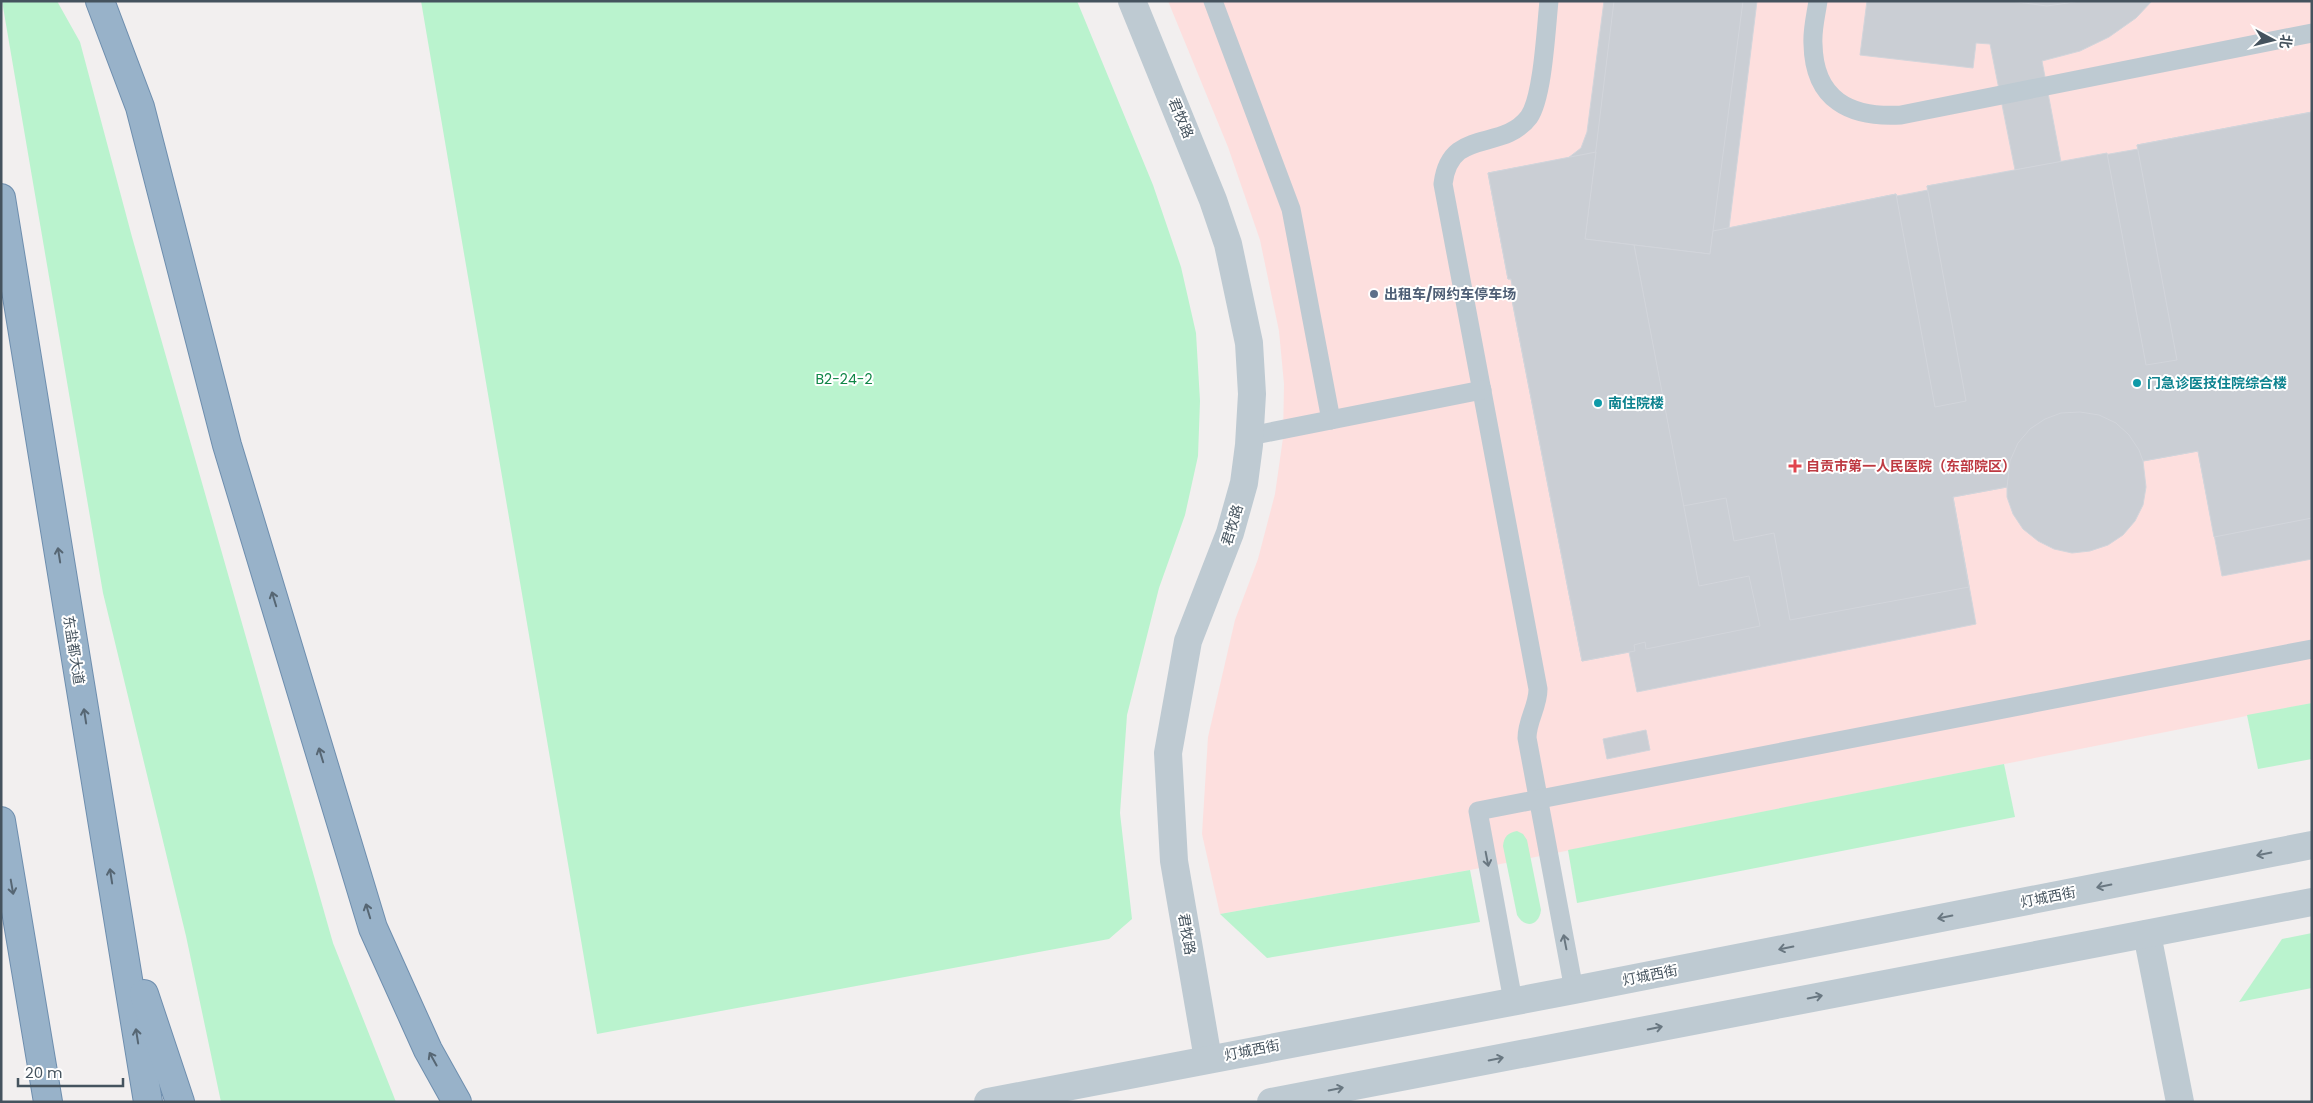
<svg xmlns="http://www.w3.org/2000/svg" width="2313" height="1103" viewBox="0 0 2313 1103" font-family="Poppins,'Noto Sans SC',sans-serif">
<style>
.medical{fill:#fddfde}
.green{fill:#baf3ce}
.building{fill:#caced4;stroke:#d2d5db}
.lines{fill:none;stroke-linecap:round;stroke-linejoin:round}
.trunk-casing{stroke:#6e8eae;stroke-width:30}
.service{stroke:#becad2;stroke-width:19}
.minor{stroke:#becad2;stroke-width:28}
.tertiary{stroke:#becad2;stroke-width:28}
.trunk{stroke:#98b2c9;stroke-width:28}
.oneway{stroke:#566673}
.oneway2{stroke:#697781}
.service-dot{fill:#5c6f8a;stroke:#fff;stroke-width:2}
.culture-dot{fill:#0f9aa8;stroke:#fff;stroke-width:2}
.health-dot{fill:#e0444e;stroke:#fff;stroke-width:2}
.labels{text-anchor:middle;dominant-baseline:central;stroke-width:4;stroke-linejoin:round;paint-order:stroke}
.street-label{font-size:14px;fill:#45535e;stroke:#fff}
.service-label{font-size:14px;font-weight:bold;fill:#4e5e75;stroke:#fff;text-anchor:start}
.park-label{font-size:14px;fill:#108647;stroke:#fff}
.culture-label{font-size:14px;font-weight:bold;fill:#0d838f;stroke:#fff;text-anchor:start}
.health-label{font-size:14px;font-weight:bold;fill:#be3a42;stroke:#fff;text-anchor:start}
</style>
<rect width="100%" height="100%" fill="#f2efef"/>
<path class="medical" d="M1168,1h1144v702l-842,167 -250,44 -18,-80 6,-97 27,-117 23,-61 17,-65 8,-56 1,-54 -5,-53 -19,-91 -32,-93z"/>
<g class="green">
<path d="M2,1h55l23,41 52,195 201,706 63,159h-175l-35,-166 -83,-343z"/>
<path d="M421,1h656l76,184 28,82 15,66 4,68 -2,55 -13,59 -26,73 -32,127 -7,98 12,106 -23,20 -512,95z"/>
<path d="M2312,703v56l-54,10 -11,-54z"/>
<path d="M2004,764l11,53 -438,86 -9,-53z"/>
<path d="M1517,831l6,3 4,6 14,70c-2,16 -16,19 -24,5l-14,-69c1,-10 5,-13 14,-15z"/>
<path d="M1470,870l10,52 -213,36 -47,-44z"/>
<path d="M2312,933v55l-73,14 43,-63z"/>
</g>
<g class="building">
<path d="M1604,1h153l-28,227 167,-34 1,2 31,-6 -1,-4 211,-37 -1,-4 175,-33v447l-90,17 -24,-125 -55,10 3,26 -3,18 -8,16 -12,14 -15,10 -18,6 -18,2 -18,-4 -16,-8 -15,-12 -10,-15 -6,-17v-10l-54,10 23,127 -339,68 -8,-40 -47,9 -70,-361h3l-4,-21h-3l-20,-106 80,-15 13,-10 6,-16z"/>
<path d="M1614,1h129l-33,253 -125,-15z"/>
<path d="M1867,1h285l-16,17 -27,19 -29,14 -38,10 19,101 -46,8 -25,-126 -14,-1 -3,25 -113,-13z"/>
<path d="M2010,1h72l-35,5z"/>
<path d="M2312,112v406l-98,19 -16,-86 -55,10 -4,-11 -10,-15 -13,-12 -17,-8 -19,-3 -19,1 -16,6 -15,10 -12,14 -8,18 -3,26 -54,10 16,90 -179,33 -16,-87 -40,8 -8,-43 -43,8 -49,-261 76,9 3,-23 183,-37 39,213 31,-6 -39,-215 180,-33 39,212 31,-5 -40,-215z"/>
<path d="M1596,152l-11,87 49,6 65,341 50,-10 11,50 -114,23 -1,-7 -11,3 1,6 -53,10 -70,-361h3l-4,-21h-3l-20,-106z"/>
<path d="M1646,730l4,20 -43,9 -4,-20z"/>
</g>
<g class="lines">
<g class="trunk-casing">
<g id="trunk">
<path d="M100,1l40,106 87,338 146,483 55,122 29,52"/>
<path d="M1,198l147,904"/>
<path d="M1,821l47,281"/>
<path d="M144,994l36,108"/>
</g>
</g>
<g class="service">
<path d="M1213,1l78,208 40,211"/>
<path d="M1549,1c-3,27 -6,96 -20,116 -27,36 -79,9 -86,67l95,505c0,18 -11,31 -11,49l47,252"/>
<path d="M1818,1c-2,14 -6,29 -5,43 1,56 37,74 88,71l411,-82"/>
<path d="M1250,436l232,-46"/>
<path d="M1513,1001l-35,-190 834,-162"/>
</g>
<g class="minor">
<path d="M1132,1l81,199 15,44 21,99 3,51 -3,51 -5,38 -14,50 -42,108 -20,112 6,108 34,198"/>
<path d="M2147,934l33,168"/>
</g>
<g class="tertiary">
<path d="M988,1102l586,-112 738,-145"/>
<path d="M1271,1102l1041,-200"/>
</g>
<use href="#trunk" class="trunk"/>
</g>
<defs><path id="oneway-shaft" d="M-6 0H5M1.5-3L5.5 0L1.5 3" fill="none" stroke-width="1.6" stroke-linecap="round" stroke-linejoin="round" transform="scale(1.25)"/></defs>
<g class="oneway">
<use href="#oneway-shaft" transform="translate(59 555) rotate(-99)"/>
<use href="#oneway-shaft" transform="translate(274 599) rotate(-107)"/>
<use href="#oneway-shaft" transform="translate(85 716) rotate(-99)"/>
<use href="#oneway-shaft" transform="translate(321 755) rotate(-107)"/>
<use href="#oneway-shaft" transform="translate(111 876) rotate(-99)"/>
<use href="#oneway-shaft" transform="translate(12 887) rotate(80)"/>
<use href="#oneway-shaft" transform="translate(368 911) rotate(-107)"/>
<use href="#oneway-shaft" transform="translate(137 1036) rotate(-99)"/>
<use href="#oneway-shaft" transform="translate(433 1059) rotate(-119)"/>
</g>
<g class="oneway2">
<use href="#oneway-shaft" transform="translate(2264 854) rotate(169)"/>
<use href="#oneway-shaft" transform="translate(1487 859) rotate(79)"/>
<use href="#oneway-shaft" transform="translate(2104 886) rotate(169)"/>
<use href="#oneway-shaft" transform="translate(1945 917) rotate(169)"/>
<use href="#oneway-shaft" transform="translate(1565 942) rotate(-101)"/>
<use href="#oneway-shaft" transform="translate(1786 948) rotate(169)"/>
<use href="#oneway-shaft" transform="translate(1815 997) rotate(-11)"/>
<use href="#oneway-shaft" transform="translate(1655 1028) rotate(-11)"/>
<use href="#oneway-shaft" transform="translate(1496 1059) rotate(-11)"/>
<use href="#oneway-shaft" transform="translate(1336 1089) rotate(-11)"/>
</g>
<circle class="service-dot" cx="1374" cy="294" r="5"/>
<g class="culture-dot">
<circle cx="2137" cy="383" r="5"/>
<circle cx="1598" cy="403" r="5"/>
</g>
<path class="health-dot" d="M1792.5 458.5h5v5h5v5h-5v5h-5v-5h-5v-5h5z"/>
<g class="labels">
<g class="street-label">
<text transform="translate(1181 118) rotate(67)">君牧路</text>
<text transform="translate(1232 525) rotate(-73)">君牧路</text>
<text transform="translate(74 650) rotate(81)">东盐都大道</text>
<text transform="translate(2048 897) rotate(-11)">灯城西街</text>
<text transform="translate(1187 934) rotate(80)">君牧路</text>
<text transform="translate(1650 975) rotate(-11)">灯城西街</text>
<text transform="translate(1252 1050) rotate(-11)">灯城西街</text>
</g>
<g class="service-label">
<text x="1384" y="294">出租车/网约车停车场</text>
</g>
<g class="park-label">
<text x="844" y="379">B2-24-2</text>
</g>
<g class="culture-label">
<text x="2147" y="383">门急诊医技住院综合楼</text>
<text x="1608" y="403">南住院楼</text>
</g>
<g class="health-label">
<text x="1806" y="466">自贡市第一人民医院（东部院区）</text>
</g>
</g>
<rect width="2313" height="1103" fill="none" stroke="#45535e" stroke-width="5"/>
<g transform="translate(2273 40) rotate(97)" stroke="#ffffff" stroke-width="4" paint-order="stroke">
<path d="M0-4L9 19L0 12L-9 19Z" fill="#45535e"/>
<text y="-8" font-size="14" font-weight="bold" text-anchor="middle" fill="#45535e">北</text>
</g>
<path d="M18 1078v8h105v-8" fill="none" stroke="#45535e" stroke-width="2.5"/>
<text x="25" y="1078" font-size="15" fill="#45535e" stroke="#ffffff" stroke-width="4" paint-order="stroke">20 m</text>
</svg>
